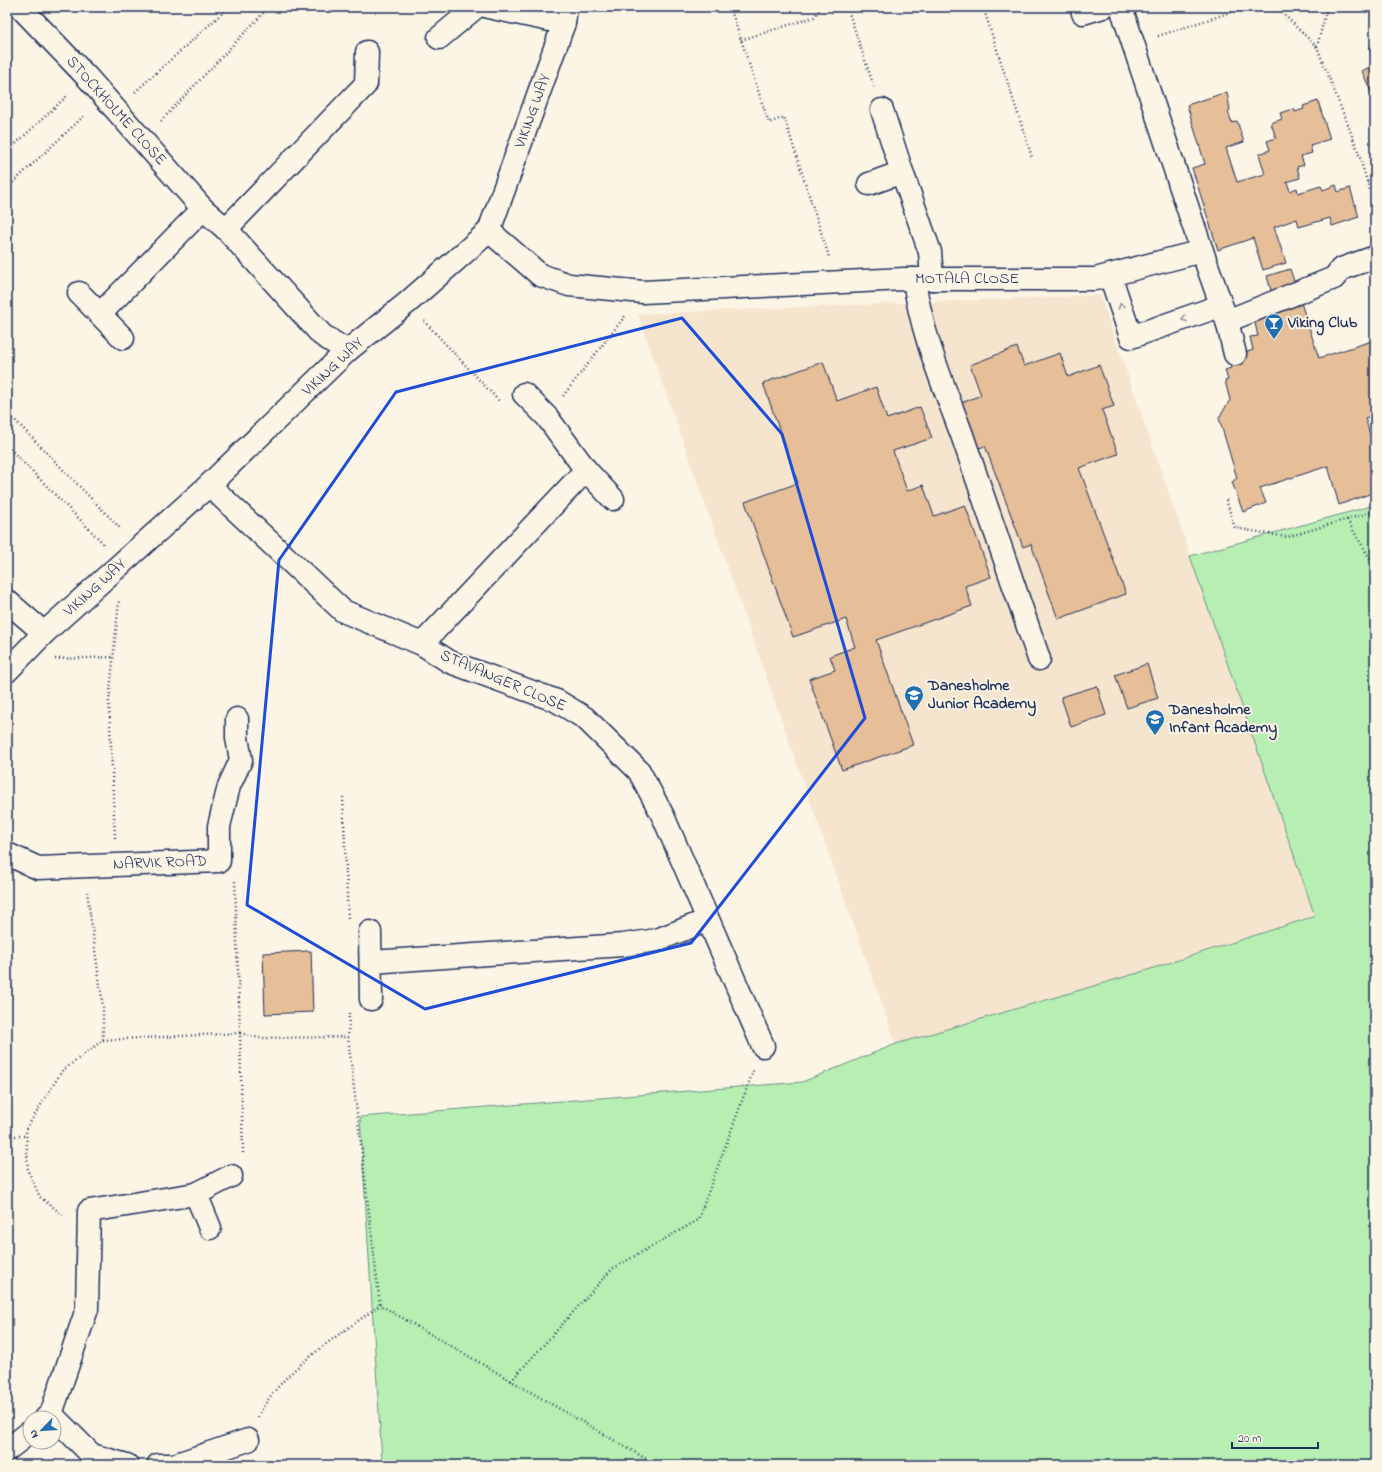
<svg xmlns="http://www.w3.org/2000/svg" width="1382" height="1472" viewBox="0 0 1382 1472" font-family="'Indie Flower',sans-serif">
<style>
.built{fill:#f5e4ce}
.green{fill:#b7efb2;stroke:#698f88}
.building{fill:#e6be97;stroke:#1b2f5e}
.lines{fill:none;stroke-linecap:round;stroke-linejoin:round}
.minor-casing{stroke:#1b2f5e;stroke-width:25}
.path{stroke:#1b2f5e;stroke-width:2.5;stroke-dasharray:1 3;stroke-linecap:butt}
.minor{stroke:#fcf5e5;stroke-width:22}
.oneway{stroke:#8c92a2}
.marked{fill:none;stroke:#1d4ed8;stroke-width:3;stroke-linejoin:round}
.labels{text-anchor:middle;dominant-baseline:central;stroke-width:4;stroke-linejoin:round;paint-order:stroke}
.street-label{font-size:16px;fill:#1b2f5e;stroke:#fcf5e5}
.poi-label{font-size:16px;font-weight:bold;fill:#1b2f5e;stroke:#fcf5e5;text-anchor:start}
</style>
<rect width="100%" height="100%" fill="#fcf5e5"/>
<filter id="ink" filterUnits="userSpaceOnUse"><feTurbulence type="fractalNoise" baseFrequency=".025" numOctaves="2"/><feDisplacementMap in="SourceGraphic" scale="8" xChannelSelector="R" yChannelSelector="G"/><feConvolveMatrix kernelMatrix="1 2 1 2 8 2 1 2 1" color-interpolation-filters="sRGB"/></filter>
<g filter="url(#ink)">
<path class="built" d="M1100,295l215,620 -177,58 -242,71 -258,-730z"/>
<path class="green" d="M1375,505v960h-940l-53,-4 -22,-344 442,-35 94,-38 242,-71 177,-57 -125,-360z"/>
<g class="building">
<path d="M1375,45v16l-6,-13z"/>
<path d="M1375,64v35h-1l-12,-28z"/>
<path d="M1227,92l3,18 -2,1 4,12 5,-2 7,21 -18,6 11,34 28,-8 -6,-20 11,-4 -3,-9 9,-3 -5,-15 11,-4 -2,-6 14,-4 1,3 9,-3 -1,-3 15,-5 12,38 -20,6 2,8 -11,3 3,9 -7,2 3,11 -13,4 3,9 7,-3 1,5 23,-7 2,4 13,-5 2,7 12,-4 9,29 -27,9 -2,-8 -31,9 -2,-8 -23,8 12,36 -23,7 -10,-32 -35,12 -26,-82 13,-4 -18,-59z"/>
<path d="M1290,269l29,89 56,-18v75l-10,3 7,23 3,-1v52l-36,13 -11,-39 -68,22 6,15 -23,9 -11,-30 5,-4 -18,-60 11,-18 -5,-19 3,-1 -3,-10 6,-2 -3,-9 25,-9 -3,-13 8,-1 -4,-17 23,-7 -10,-36z"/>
<path d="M1017,347l7,19 36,-13 8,24 31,-12 15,41 -12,4 16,44 -39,14 47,126 -68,25 -27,-75 -8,3 -38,-101 -9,3 -17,-45 22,-9 -11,-30z"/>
<path d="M823,362l14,39 39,-14 11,32 33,-12 12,31 -39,13 14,40 16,-6 11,31 31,-11 26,72 -26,9 7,20 -96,34 37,105 -71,25 -33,-91 26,-9 -5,-14 25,-9 -9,-28 -53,18 -48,-135 53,-19 -35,-100z"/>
<path d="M1147,664l11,34 -31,10 -12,-33z"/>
<path d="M1097,686l9,29 -35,12 -10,-30z"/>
<path d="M311,951l2,61 -48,2 -2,-61z"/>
</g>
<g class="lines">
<g class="minor-casing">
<g id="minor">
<path d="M20,7l67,70 116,132 23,20 96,106 25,16"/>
<path d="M488,7l76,16"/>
<path d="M1083,13l20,-6"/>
<path d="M439,38l37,-31"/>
<path d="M882,110l20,62"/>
<path d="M869,184l33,-12 28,80 2,27"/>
<path d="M226,229l140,-145 1,-32"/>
<path d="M489,231l51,44 29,10 74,7 261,-13h191l107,-28 -81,-244"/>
<path d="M1202,251l25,70 8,33"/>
<path d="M1110,275l21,62 89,-31"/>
<path d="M914,279c7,54 29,105 48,156 26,75 51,150 77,224"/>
<path d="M79,293l44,45"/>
<path d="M100,314l103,-105"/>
<path d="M1227,321l107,-43 7,-9 34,-12"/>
<path d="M586,470l27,29"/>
<path d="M209,485l134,126 79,33 28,18 107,39 28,17 54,53 24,45 100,230"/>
<path d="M7,601l37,32"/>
<path d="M422,644l164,-174 -39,-53 -23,-23"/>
<path d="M7,671l37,-38 165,-148 138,-134 60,-48 82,-72 75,-208 2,-16"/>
<path d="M7,854l31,14 181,-7v-35l10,-40 12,-26 -4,-22v-19"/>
<path d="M370,932l1,67"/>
<path d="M371,962l252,-17 34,-5 51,-20"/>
<path d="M196,1194l14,34"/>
<path d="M51,1414l41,41 35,10"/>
<path d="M46,1418l5,-4 36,-105 2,-98 107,-17 35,-18"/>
<path d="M7,1450l23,-18"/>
<path d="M158,1465h16l74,-25"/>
</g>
</g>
<g class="path">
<path d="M730,7l39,116 15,-6 45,140"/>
<path d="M847,7l27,80"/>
<path d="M983,7l49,150"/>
<path d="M1276,7l41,40"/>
<path d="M1327,7l-10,40 40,101 18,60"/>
<path d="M1158,36l89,-29"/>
<path d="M741,40l73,-23 6,-8 8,-2"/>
<path d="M135,92l94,-85"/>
<path d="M161,121l108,-114"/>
<path d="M7,152l61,-57"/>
<path d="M1367,182l8,-2"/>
<path d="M7,188l78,-73"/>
<path d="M424,321l75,80"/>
<path d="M563,396l62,-80"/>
<path d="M7,412l114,117"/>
<path d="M7,446l97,98"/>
<path d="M1226,500l9,28 52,9 88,-26"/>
<path d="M1347,520l28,47"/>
<path d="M55,659l59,-2"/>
<path d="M343,797l5,121"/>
<path d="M115,838l-6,-136 10,-102"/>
<path d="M349,1013l-1,24 32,268 277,160"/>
<path d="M103,1040l137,-7 -5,-152"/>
<path d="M7,1136h19"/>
<path d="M243,1153l-3,-120 19,5 89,-1"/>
<path d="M63,1215l-23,-18 -12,-26 -2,-42 36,-58 41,-31v-33l-16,-115"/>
<path d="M511,1381l101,-112 86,-49 56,-151"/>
<path d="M258,1417c21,-46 82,-82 122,-112"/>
</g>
<use href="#minor" class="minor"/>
</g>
<defs><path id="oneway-chevron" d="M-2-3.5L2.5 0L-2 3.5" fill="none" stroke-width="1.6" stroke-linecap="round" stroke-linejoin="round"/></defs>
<g class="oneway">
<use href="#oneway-chevron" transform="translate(1121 306) rotate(-109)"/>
<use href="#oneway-chevron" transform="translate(1184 319) rotate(160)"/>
</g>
</g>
<path class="marked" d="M682,318l100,116 83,284 -174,225 -266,66 -178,-104 32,-345 117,-168z"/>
<defs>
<g id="bar-pin" transform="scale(1)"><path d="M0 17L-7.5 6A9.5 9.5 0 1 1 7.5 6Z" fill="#1f6fb2" stroke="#fcf5e5"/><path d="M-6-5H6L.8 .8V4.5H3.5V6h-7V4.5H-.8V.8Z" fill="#fff"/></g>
<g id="school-pin" transform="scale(1)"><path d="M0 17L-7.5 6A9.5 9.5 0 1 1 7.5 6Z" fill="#1f6fb2" stroke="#fcf5e5"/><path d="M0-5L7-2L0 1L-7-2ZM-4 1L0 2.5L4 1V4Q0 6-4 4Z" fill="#fff"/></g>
</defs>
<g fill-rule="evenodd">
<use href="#bar-pin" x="1274" y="323"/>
<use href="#school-pin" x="914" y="695"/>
<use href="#school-pin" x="1155" y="719"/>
</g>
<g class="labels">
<g class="street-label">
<text transform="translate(116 111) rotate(48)">STOCKHOLME CLOSE</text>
<text transform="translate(533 111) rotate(-70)">VIKING WAY</text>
<text x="967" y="279">MOTALA CLOSE</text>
<text transform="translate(333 367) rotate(-43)">VIKING WAY</text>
<text transform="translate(95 588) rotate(-42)">VIKING WAY</text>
<text transform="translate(503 681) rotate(23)">STAVANGER CLOSE</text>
<text transform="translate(160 863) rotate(-2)">NARVIK ROAD</text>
</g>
<g class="poi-label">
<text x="1288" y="323">Viking Club</text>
<text x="928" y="686">Danesholme<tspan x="928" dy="18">Junior Academy</tspan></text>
<text x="1169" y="710">Danesholme<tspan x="1169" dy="18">Infant Academy</tspan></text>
</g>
</g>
<rect width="1382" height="1472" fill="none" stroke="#fcf5e5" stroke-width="24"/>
<rect x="12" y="12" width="1358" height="1448" fill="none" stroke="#1b2f5e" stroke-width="1.5" filter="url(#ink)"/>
<g transform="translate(42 1430) rotate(245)"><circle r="19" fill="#fcf5e5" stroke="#a2a6af"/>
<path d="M0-3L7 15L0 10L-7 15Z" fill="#1f6fb2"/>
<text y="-6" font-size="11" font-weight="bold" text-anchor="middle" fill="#1b2f5e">N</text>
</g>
<path d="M1232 1442v6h86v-6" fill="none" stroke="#1b2f5e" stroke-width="2"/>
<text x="1238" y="1442" font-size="12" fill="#1b2f5e" stroke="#fcf5e5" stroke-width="3" paint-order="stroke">20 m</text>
</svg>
